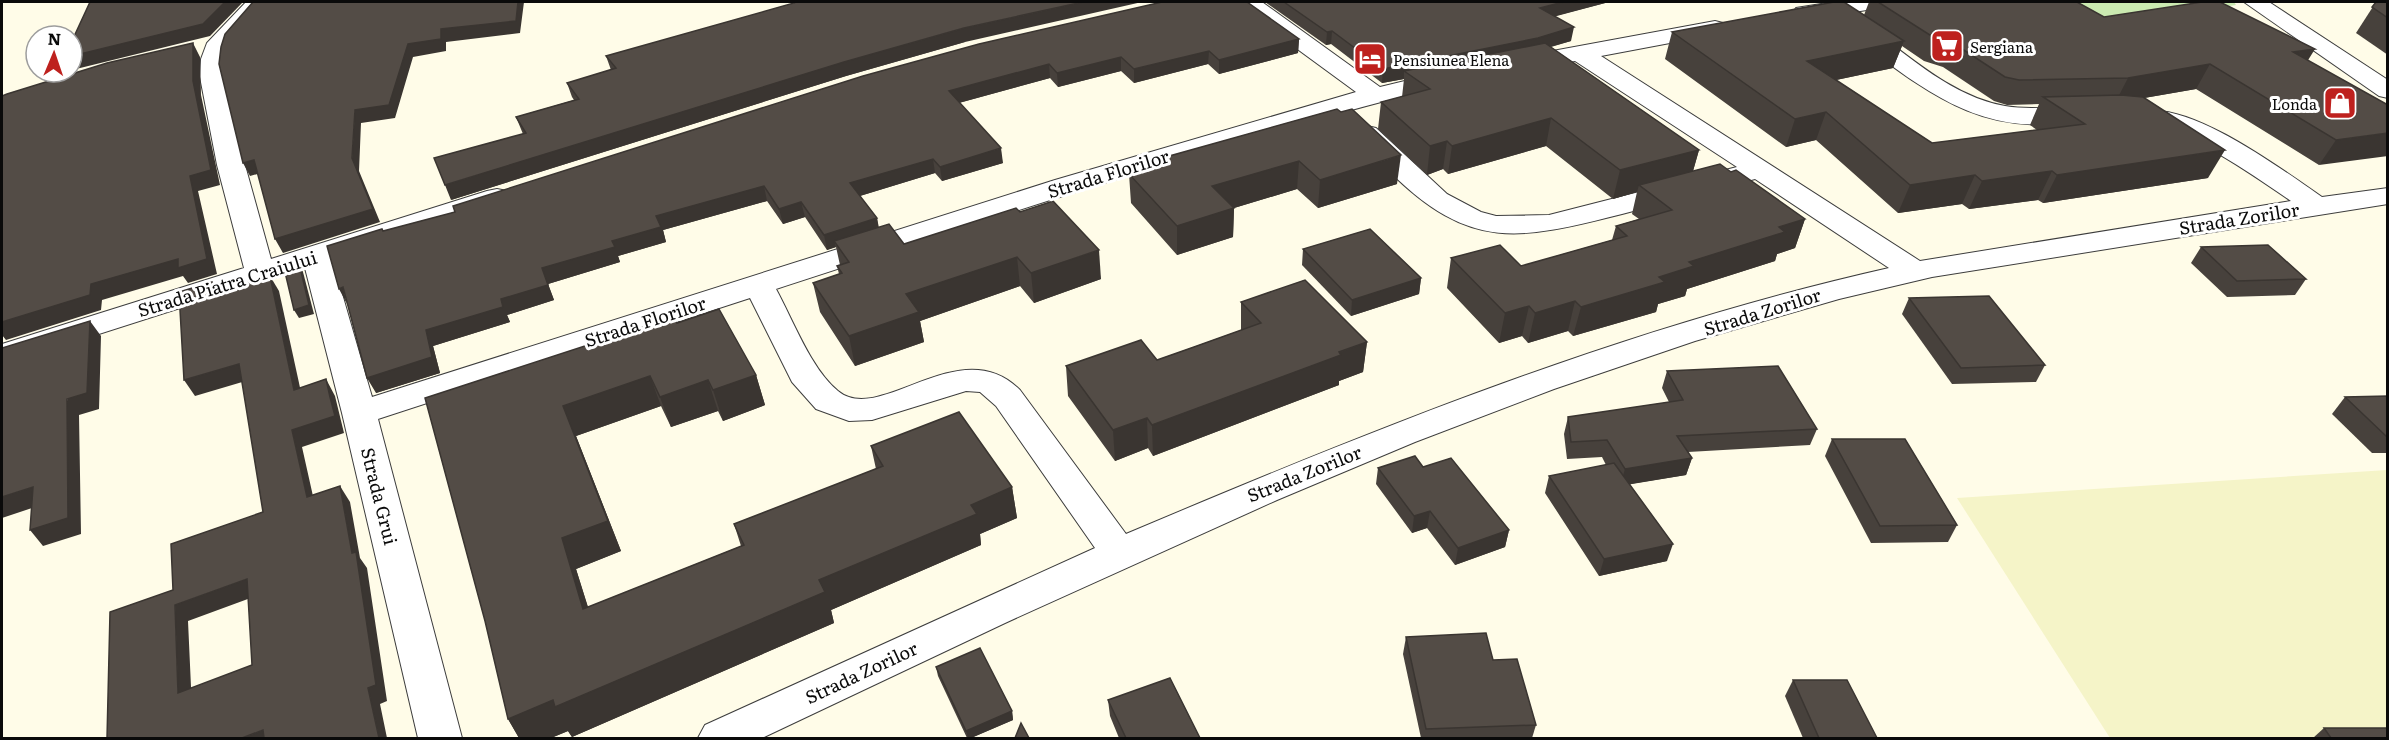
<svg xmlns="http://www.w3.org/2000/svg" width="2389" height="740" viewBox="0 0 2389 740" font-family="Literata,serif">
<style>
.farmland{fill:#f5f4c8}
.green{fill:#cbeab1}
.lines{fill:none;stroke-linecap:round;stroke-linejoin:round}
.minor-casing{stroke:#3d3d3d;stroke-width:2}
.minor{fill:#fff;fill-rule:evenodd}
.wall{fill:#47413c;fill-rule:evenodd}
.shaded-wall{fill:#3a3531}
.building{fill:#534c46;stroke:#3a3531;stroke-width:1.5;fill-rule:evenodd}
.labels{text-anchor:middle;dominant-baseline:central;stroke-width:6;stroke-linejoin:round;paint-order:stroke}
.far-poi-label{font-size:15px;fill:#0a0a0a;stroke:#fff;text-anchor:start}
.street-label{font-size:18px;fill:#0a0a0a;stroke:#fff}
</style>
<rect width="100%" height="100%" fill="#fffce8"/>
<path class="farmland" d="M2387,470v268h-277l-153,-240z"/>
<path class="green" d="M2033,2h201l2,3 -158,23z"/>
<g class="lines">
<g class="minor-casing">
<g id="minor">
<path d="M246,2h23l-39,43 -5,14 -1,18 21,88 26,94 216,-68 10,-2 10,2 4,6 -4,6 -175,56 40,138 683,-217 301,-88 -116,-85 -3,-5h25l118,85 66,-16 9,2 3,5 -3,5c-230,57 -454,133 -679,206 17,31 35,80 62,102 42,35 122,-61 182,-1l106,144c248,-105 500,-207 763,-266l-134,-89c-44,12 -89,23 -133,35 -103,26 -152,38 -234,-44 -11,-11 -25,-23 -34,-36l4,-6 9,-2 9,2 71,66 34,18 15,4 53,-1 188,-48 -162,-106 -57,10 -9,-2 -3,-5 3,-5 206,-38 8,2 4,5 -4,5 -122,23 319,205 371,-60c-47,-32 -91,-64 -148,-79l-4,-5 4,-5c46,-12 141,59 179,85l66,-9v16l-456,73 -93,22 -144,42 -141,48 -139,53 -138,58 -272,123 -243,115h-64l7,-13 390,-177 -99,-142 -16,-14 -14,-1 -94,29 -23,1 -33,-12 -24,-27 -42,-84 -372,121 84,319h-44l-76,-325 -37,-145 -303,97v-21l242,-76 -27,-103 -17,-88 1,-18 6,-16z"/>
<path d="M1834,2h50l-3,5 -8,2 -69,11 -8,-2 -3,-5 3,-5z"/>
<path d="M2244,2h25l119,78v18l-9,-2z"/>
<path d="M1861,25l8,2c41,30 84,70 136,79 24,4 49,1 74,-1l9,3 4,5 -4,5c-101,25 -160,-25 -235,-81l-4,-5 4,-5z"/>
</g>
</g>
<use href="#minor" class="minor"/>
</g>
<g class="wall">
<path d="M1162,2l137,37 -1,14 -79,21 -11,-10 -74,19 -13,-12 -63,16 -8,-9 -91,25 44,60 -61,18 -7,-8 -75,23 17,22 1,9 26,17 116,-32 81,67 -67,24 -14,-17 -100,35 4,21 -69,24 -35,-54 -7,-29 26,-9 -2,-8 3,-1 -4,-18 -9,3 -22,-33 -22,7 -16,-23 -104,29 3,12 -48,14 2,6 -72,22 6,16 -47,15 3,7 -77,24 7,27 -64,20 7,-162 72,-19z"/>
<path d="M1265,2h344l-54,14 16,25 -20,6 148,103 -6,21 112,48 -10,29 -18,6 -2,7 -88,28 -2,7 -27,8 -2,8 -83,24 -5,-5 -40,12 -6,-7 -23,7 -52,-55 4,-30 70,8 91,-26 4,-14 23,-7 -7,-5 5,-22 -24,7 -67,-53 -98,28 -5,-5 -16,6 -49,-46 3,-27 21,-5 2,-18 -22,4 -51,-39 -5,1z"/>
<path d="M1869,2h208l27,15 203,44 81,44 -69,60 -123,-76 -52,9 64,80 -165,25 -5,-3 -69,9 -7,-5 -64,9 -82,-73 -30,7 -121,-88 7,-27 192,-17zM1902,46l22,15 19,6 51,34 13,4 32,-1 -9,21 7,5 -105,13 -96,-63 57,-12z"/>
<path d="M2376,2h12v53l-32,-22z"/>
<path d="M965,42l-119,34 -395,124 72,-66 -7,-17 58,-17 -2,-3 -5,-14 44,-13 -5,-14z"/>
<path d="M1337,109l60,75 -79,24 -21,-19 -63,19 -1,29 -56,18 -46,-52 -2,-29 19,-5v-7z"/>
<path d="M2201,247l105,32 -11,16 -68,2 -36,-34z"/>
<path d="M1303,249l118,29 -2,16 -68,22 -49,-51z"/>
<path d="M1909,298l136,67 -9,17 -84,2 -50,-70z"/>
<path d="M1241,302l126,40 -4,30 -24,9v4l-186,71 -5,-8 -33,13 -47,-65 -2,-30 91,-6 84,-30z"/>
<path d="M677,323l79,52 9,30 -42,16 -5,-10 -47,16 -10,-21 -85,30 45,115 -45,18 12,38 153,-61 -7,-22 142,-55 -5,-23 141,41 5,31 -37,16 1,11 -150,65 3,13 -262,114 -4,-6 -17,7h-32l-11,-19 -23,-98 -60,-223z"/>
<path d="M1667,371l150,58 -7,16 -122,7 4,6 -6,17 -56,9 37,77 -68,15 -54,-83 4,-17 57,-11 -4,-8 -35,2 -3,-25 4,-17 101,-15 -7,-14z"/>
<path d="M2388,396v57h-16l-40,-39 13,-17z"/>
<path d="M1832,439l125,86 -9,17 -77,1 -46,-87z"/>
<path d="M1423,467l86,63 -4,17 -50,18 -28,-37 -15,5 -36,-49 2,-16z"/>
<path d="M1406,637l87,23 43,65 -4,13h-111l-18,-84z"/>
<path d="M936,667l76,44 1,9 -42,18h-4l-29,-62z"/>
<path d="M1793,680l84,58h-74l-18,-42z"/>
<path d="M1108,700l92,38h-81l-9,-22z"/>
<path d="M2324,728l64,10h-75z"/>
</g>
<g class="shaded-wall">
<path d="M225,2h18l-33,34 -138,34v-14z"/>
<path d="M518,2h6l-4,31 -74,9v9l-33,6 -18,61 -34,5 -2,48 21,51 -97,31 -8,-14 77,-81 3,-48 53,-66 33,-15z"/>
<path d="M1083,2h59l-177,40 -119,34 -395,124 -6,-15 399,-123 120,-34z"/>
<path d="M1563,2h46l-71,19 2,-13z"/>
<path d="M1574,27l-3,14 -36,10 -131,20v8l-22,4 1,-14z"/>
<path d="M1332,31l-1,13 -5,1 1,-13z"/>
<path d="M1299,39l-1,14 -79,21v-14z"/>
<path d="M1904,41l-11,27 -95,20 9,-27z"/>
<path d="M193,43l7,14 1,38 19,90 -22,6 19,83 -29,9 -5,-7 -81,24 -1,10 -95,30 -4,-5v-13l89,-38 102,-203z"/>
<path d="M2315,49l-15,24 -7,-21z"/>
<path d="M1209,51l-1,13 -74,19v-14z"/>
<path d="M1121,57v14l-63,16 -1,-14z"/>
<path d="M1049,64l1,14 -99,27 -2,-14z"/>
<path d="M2210,64l-14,25 -81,14 13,-25z"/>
<path d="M1826,112l-10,28 -30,7 9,-28z"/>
<path d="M1551,118l-5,28 -98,28 4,-28z"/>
<path d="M2388,133v23l-69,9 17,-25z"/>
<path d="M1447,141l-4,28 -16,6 3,-29z"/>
<path d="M1001,148l2,15 -61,18 -2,-14z"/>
<path d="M1699,150l-8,28 -52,7 -2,7 -24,7 7,-29z"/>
<path d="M2225,150l-17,28 -165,25 14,-28z"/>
<path d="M1401,155l-4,29 -79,24 2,-28z"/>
<path d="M933,159l2,14 -82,25 -3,-15z"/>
<path d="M254,160l7,13 -11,3 -7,-13z"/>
<path d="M1299,161l-2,28 -63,19 -1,29 -56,18v-29l35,-40z"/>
<path d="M2052,171l-14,29 -69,9 13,-28z"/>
<path d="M1975,175l-13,29 -64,9 12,-28z"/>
<path d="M764,186l3,15 -104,29 3,12 -48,14 2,6 -72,22 6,16 -47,15 3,7 -77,24 7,27 -64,20 -9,-15 59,-48 75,-31 41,-31 70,-27 44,-25z"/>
<path d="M801,202l4,15 -22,7 -4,-15z"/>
<path d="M877,218l3,15 -46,8 2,6 -9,3 -3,-15z"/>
<path d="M1805,219l-10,29 -18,6 -2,7 -88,28 -2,7 -27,8 -2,8 -83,24 8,-29 78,-30 30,-15 90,-35z"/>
<path d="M1099,250l2,29 -67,24 -3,-30z"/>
<path d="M1017,257l3,29 -100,35 4,21 -69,24 -6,-30 57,-42z"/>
<path d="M299,263l4,9 11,42 -15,4 -5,-8z"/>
<path d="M270,276l9,15 25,115 -10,-16z"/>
<path d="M1421,278l-2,16 -68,22 1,-16z"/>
<path d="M212,282l10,16 -8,-6z"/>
<path d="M343,287l4,17 -8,-15z"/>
<path d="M1575,301l-7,30 -40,12 7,-30z"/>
<path d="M1529,306l-7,30 -23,7 6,-30z"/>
<path d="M90,321l11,15 -2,73 -20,6 2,119 -38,12 -13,-16z"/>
<path d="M1367,342l-4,30 -24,9v4l-186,71 -1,-31z"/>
<path d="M239,364l10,16 -54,16 -11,-16z"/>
<path d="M756,375l9,30 -42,16 -10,-31z"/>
<path d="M650,376l11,30 -85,30 45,115 -45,18 22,71 -15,-31 -21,-71 1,-132z"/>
<path d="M326,379l9,17 9,37 -42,14 15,67 -10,-17 -15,-67z"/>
<path d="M708,380l10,31 -47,16 -11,-30z"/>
<path d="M1147,418l1,30 -33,13 -2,-31z"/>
<path d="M1692,458l-6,17 -66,11 5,-17z"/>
<path d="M340,486l10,16 10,56 7,10 20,133 -7,3 7,34h-8l-11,-50 -16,-135z"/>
<path d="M33,487l14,16 -45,15v-21z"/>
<path d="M1012,487l5,31 -37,16 1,11 -150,65 3,13 -262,114 -4,-6 -17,7h-32l-11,-19 311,-139 152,-75z"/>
<path d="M1430,511l-3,17 -15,5 2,-17z"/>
<path d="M1509,530l-4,17 -50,18 3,-17z"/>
<path d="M1673,544l-6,17 -68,15 5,-17z"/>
<path d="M247,579l12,16 -71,26 4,88 -14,-16 -3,-88z"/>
<path d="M1012,711l1,9 -42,18h-3l-2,-7z"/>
<path d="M263,730l6,8h-27z"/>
</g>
<g class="building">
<path d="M90,2h135l-22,22 -131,32v-15z"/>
<path d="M253,2h265l-2,19 -75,8v10l-33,5 -19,61 -34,5 -3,48 21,51 -98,30 -21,-79 -11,3 -24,-99 2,-17 4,-13z"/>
<path d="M793,2h290l-119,26 -120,34 -399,123 -11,-27 92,-25 -10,-16 63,-18 -12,-16 49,-15 -10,-12 188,-53z"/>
<path d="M1162,2h85l52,37 -80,21 -10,-9 -75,18 -13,-12 -64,16 -8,-9 -100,27 52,57 -61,19 -7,-8 -83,24 27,35 -53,17 -23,-33 -22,7 -15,-23 -108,30 5,11 -49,14 3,6 -73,21 6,17 -47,14 2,8 -77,23 6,27 -65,21 -24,-91 -4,2 -12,-43 55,-17 1,2 72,-19 -2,-6 410,-130 116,-32z"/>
<path d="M1284,2h279l-23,6 34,19 -36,11 -155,31 -51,-38 -5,1z"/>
<path d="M1834,2h10l60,39 -97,20 125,82 153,-19 -42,-27 78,-2 22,2 82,53 -168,25 -5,-4 -70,10 -7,-6 -65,10 -84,-73 -31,7 -123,-87z"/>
<path d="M1878,2h199l27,15 98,-15h18l95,47 -22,3 95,53v28l-52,7 -126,-76 -82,14 -109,2 -14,-3 -52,-34 -20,-6z"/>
<path d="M2376,2h12v16l-16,-11z"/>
<path d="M193,43v38l18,89 -21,6 17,83 -29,9v-9l-87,25 -1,11 -88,27v-226l5,-2 100,-31z"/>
<path d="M1545,43l154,107 -79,20 -69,-52 -99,28 -5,-5 -17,5 -49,-44 49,-13 -26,-18z"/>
<path d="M1337,109l4,3 11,-3 49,46 -81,25 -21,-19 -87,25 22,22 -57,18 -48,-52 24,-7 -5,-5z"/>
<path d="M1720,164l11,8 5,-2 69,49 -26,8 6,5 -96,30 5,4 -35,11 6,5 -84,25 -6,-6 -40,12 -6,-7 -24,7 -54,-55 49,-13 21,21 106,-30 -11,-10 56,-16 -33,-25z"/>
<path d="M1053,201l46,49 -68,23 -14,-16 -111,37 13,18 -70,24 -36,-53 29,-10 -5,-7 12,-4 -15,-21 55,-17 15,20 112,-36 4,4z"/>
<path d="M1370,229l51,49 -69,22 -49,-51z"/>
<path d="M2268,245l38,34 -69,2 -36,-34z"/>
<path d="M299,263l10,42 -15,5 -10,-42z"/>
<path d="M270,276l24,114 32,-11 4,18 5,19 -43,14 15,67 33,-11 12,67 4,-1 20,133 -8,3 11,50h-115l-1,-8 -21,8h-135l3,-126 63,-22 -2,-46 92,-32 -24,-148 -55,16 -5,-88 33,-10 2,10zM247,579l5,86 -74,28 -3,-88z"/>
<path d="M1305,280l62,62 -28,10 2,3 -189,70 -5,-7 -34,12 -47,-64 75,-26 16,20 37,-13 67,-24 -20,-21z"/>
<path d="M1989,296l56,69 -84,3 -52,-70z"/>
<path d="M719,309l37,66 -43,15 -5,-10 -48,17 -10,-21 -87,30 45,115 -46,17 21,71 161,-64 -10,-21 149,-58 -12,-20 88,-34 53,75 -41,18 6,9 -158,66 6,12 -270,115 -2,-7 -45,19 -23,-98 -60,-223 249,-81 3,6z"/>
<path d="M90,321l-3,72 -20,6 1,119 -38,12 3,-43 -31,10v-149z"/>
<path d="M1778,366l39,63 -140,7 15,22 -67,11 -18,-29 -36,2 -3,-25 115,-17 -16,-29z"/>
<path d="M2388,396v40h-2l-41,-39z"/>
<path d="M1832,439h73l52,86 -77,1z"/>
<path d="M1415,456l8,11 28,-9 58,72 -51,18 -28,-37 -16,5 -36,-48z"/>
<path d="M1614,463l59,81 -69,15 -55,-83z"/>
<path d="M1486,633l7,27 24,-1 19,66 -110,4 -20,-92z"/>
<path d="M980,648l32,63 -46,20 -30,-64z"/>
<path d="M1170,678l30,60h-74l-18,-38z"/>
<path d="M1793,680h54l30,58h-58z"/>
<path d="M1021,723l8,15h-14z"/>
<path d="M2324,728h64v10h-57z"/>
</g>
<defs>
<g id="supermarket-square" transform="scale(1.725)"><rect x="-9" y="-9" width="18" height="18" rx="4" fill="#be211e" stroke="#fff"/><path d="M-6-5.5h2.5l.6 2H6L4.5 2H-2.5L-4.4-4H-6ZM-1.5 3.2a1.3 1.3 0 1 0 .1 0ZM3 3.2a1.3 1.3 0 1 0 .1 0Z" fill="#fff"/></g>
<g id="hotel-square" transform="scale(1.725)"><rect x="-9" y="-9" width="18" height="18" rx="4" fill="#be211e" stroke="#fff"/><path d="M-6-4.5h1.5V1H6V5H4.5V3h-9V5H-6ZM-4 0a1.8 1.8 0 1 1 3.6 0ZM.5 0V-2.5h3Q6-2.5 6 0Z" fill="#fff"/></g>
<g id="shop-square" transform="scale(1.725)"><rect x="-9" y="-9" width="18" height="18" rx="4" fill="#be211e" stroke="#fff"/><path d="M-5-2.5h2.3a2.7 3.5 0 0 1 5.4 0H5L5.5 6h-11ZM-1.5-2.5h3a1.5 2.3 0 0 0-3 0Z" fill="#fff"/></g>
</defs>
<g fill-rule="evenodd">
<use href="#supermarket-square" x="1947" y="46"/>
<use href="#hotel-square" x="1370" y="59"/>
<use href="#shop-square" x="2340" y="103"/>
</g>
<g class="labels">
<g class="far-poi-label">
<text x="1970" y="46">Sergiana</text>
<text x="1393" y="59">Pensiunea Elena</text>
<text x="2317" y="103" text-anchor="end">Londa</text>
</g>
<g class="street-label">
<text transform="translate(1108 173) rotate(-17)">Strada Florilor</text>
<text transform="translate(2239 218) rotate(-9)">Strada Zorilor</text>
<text transform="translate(227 283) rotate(-17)">Strada Piatra Craiului</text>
<text transform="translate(1762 311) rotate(-17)">Strada Zorilor</text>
<text transform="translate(645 321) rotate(-18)">Strada Florilor</text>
<text transform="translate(1304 473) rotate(-22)">Strada Zorilor</text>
<text transform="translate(380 496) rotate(76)">Strada Grui</text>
<text transform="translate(861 672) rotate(-25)">Strada Zorilor</text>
</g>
</g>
<rect width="2389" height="740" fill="none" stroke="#0a0a0a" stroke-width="6"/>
<g transform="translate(54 54) rotate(2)"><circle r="28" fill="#ffffff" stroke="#9d9d9d" stroke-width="1.5"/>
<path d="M0-4.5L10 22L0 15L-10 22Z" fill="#be211e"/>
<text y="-9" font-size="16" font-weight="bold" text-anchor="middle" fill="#0a0a0a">N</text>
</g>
</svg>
